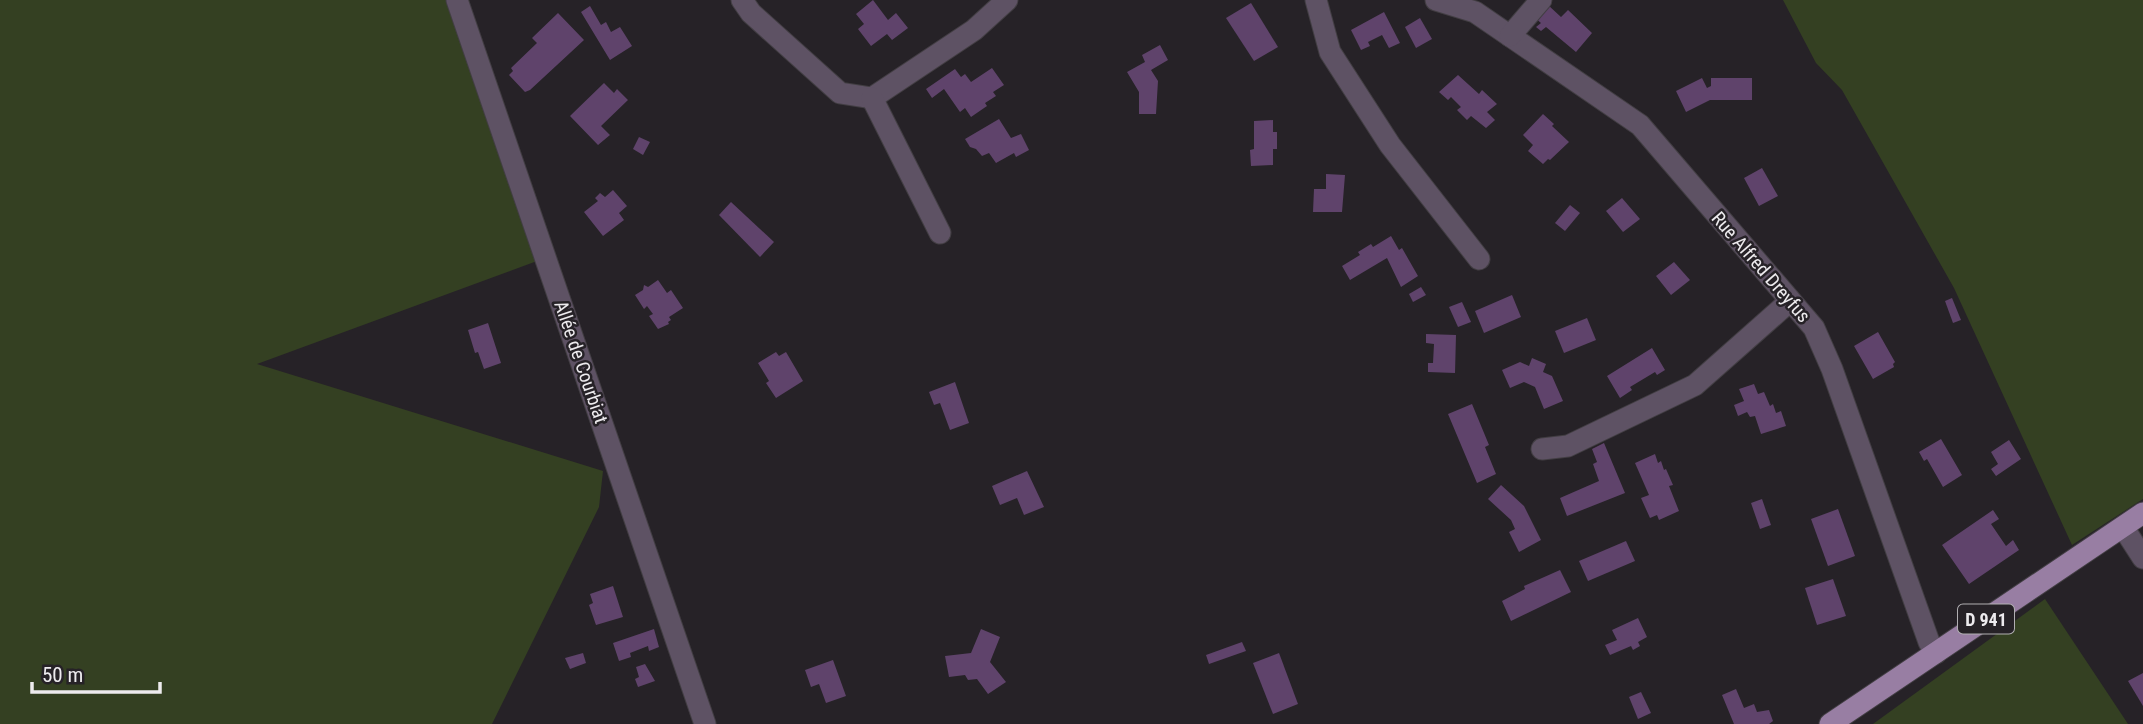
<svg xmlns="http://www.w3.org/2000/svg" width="2143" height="724" viewBox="0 0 2143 724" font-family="'Roboto Condensed',sans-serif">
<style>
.green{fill:#344022}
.building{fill:#5f436b}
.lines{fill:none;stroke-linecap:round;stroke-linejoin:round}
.minor-casing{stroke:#423e43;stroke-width:23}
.major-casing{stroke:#423e43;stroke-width:23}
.minor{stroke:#5e5264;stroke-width:21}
.major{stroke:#987ea3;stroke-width:21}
.labels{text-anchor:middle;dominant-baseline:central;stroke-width:5;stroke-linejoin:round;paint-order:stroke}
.shield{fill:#262227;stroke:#b1afb2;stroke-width:2}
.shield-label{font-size:18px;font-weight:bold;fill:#edebee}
.street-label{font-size:19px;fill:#edebee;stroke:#262227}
</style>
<rect width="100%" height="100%" fill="#262227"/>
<g class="green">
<path d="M0,0h447l90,261 -280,103 346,107 -4,36 -107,217h-492z"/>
<path d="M1783,0h360v499l-71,46 -118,-257 -112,-198 -26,-27z"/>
<path d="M2045,599l83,125h-255z"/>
</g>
<g class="building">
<path d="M873,0l15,20 8,-7 12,15 -16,12 -5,-6 -16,12 -13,-17 6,-5 -8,-10z"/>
<path d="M1251,3l27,44 -24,14 -28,-43z"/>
<path d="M1548,5l13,12 7,-7 24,23 -16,19 -30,-25 -5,4 -5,-4 5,-4 -7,-6z"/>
<path d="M590,6l11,19 5,-3 5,10 9,-5 12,19 -22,14 -29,-48z"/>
<path d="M1384,12l16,31 -11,5 -7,-13 -14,7 2,4 -9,4 -10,-20z"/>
<path d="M558,13l26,27 -54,50 -5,2 -16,-17 4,-4 -2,-3 26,-25 -5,-5z"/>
<path d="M1420,18l12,21 -16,9 -11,-21z"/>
<path d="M1160,45l8,15 -17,10 7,11 -2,33h-17v-22l-12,-20 18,-10 -3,-7z"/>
<path d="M992,68l12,17 -11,7 3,4 -11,7 2,3 -16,11 -6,-9 -5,4 -16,-23 -12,9 -6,-9 29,-20 6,8 4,-3 6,8z"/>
<path d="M1458,75l21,19 3,-4 15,14 -10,8 8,8 -9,8 -15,-12 -4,4 -10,-10 4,-3 -10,-10 -3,3 -9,-8z"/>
<path d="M1702,78l5,10 4,-2v-8h41v22h-42l-24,12 -10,-21z"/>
<path d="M604,83l10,10 3,-4 11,11 -27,26 9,9 -12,10 -28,-29z"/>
<path d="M1543,114l11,10 -2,2 17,16 -19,18 -2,-1 -5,5 -15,-13 5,-6 -10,-10z"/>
<path d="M999,119l12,19 10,-4 8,16 -13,7 -2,-4 -18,10 -7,-10 -7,3 -6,-7 -6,-2 -5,-8z"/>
<path d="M1273,120v12h4v17h-4v16l-22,1 -1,-16 4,-1v-28z"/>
<path d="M639,137l11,5 -7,13 -10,-6z"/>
<path d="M1762,168l16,28 -19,10 -15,-28z"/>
<path d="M1326,174l19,1 -3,37h-29l1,-23h12z"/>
<path d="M613,190l14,16 -8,7 5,7 -21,16 -19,-24 14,-11 -3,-3 5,-5 5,4z"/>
<path d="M1622,198l18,21 -17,13 -17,-21z"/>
<path d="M731,202l43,40 -14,15 -41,-42z"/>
<path d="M1570,205l10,8 -15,18 -10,-8z"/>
<path d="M1391,236l8,14 3,-2 16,28 -17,11 -14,-29 -37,22 -8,-14 18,-11 -2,-3 13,-8 2,3z"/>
<path d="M1674,262l16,18 -19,15 -15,-19z"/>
<path d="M658,280l9,13 4,-3 12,18 -14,9 2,3 -3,2 1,2 -11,5 -9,-13 4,-2 -6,-8 -3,3 -9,-14 8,-5 1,-5 4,2z"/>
<path d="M1421,287l5,8 -13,7 -4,-8z"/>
<path d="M1512,295l9,22 -37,16 -9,-22z"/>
<path d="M1952,298l9,22 -8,3 -8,-22z"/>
<path d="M1462,302l9,20 -13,5 -9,-20z"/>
<path d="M1587,318l9,22 -32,13 -9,-22z"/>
<path d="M488,323l13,40 -17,6 -6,-17 -3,1 -7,-23z"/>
<path d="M1878,332l17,30 -2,2 1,3 -21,12 -19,-33z"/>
<path d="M1426,334l30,1 -1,38 -27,-1v-9h5l1,-19 -8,-1z"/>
<path d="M1652,348l13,22 -8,5 -2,-3 -25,15 2,3 -12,8 -13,-22z"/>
<path d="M776,352l3,4 7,-4 17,29 -27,17 -10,-15 3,-2 -11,-18z"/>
<path d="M1532,358l14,6 -3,8 9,4 11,25 -19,8 -9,-22 -11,-5 -14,6 -8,-18 18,-8 9,4z"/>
<path d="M955,382l14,41 -19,7 -10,-27 -6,2 -5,-13z"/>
<path d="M1754,384l4,10 6,-2 6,14 3,-2 3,9 5,-2 5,15 -25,8 -6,-18 -5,1 -3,-5 -9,4 -4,-11 10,-4 -5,-12z"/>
<path d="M1472,404l17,41 -4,2 11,27 -19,9 -29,-69z"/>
<path d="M1941,439l21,36 -19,12 -16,-28 -3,2 -5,-9z"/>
<path d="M2009,440l12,19 -25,17 -5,-7 7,-5 -7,-12z"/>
<path d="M1604,443l21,50 -58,23 -7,-18 39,-17 -6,-17 4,-2 -5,-13z"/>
<path d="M1655,454l3,9 3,-2 3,9 2,-1 7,16 -4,1 10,25 -20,9 -2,-5 -7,3 -9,-20 8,-3 -14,-32z"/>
<path d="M1027,471l17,36 -20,8 -7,-17 -17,7 -8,-19z"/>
<path d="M1501,485l23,21 17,34 -22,12 -10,-20 6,-3 -4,-9 -23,-21z"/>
<path d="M1762,499l9,26 -11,4 -9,-26z"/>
<path d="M1838,509l17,47 -27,10 -17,-47z"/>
<path d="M1993,510l6,9 -8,5 15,22 7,-6 6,10 -50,34 -27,-39z"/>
<path d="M1626,541l9,20 -47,20 -9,-20z"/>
<path d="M1560,570l11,22 -60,29 -9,-20 23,-12 -1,-3z"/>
<path d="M1833,579l13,37 -29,9 -12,-37z"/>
<path d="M613,586l10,31 -27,8 -7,-20 4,-2 -3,-9z"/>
<path d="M1638,618l9,19 -9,5 2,4 -7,4 -2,-4 -21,9 -5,-10 12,-5 -5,-10z"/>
<path d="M654,629l5,18 -10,4 -1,-5 -18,7 1,4 -12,4 -6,-18z"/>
<path d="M981,629l19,8 -10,25 16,20 -18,12 -11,-15 -9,1 -3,-5 -16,2 -4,-21 26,-3z"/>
<path d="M1242,642l4,9 -37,13 -3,-9z"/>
<path d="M583,653l3,10 -16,6 -5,-11z"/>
<path d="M1279,653l19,51 -25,10 -20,-51z"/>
<path d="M833,660l13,36 -20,7 -7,-19 -8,3 -6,-17z"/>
<path d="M645,664l10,17 -17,6 -3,-8 4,-2 -3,-10z"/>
<path d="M2143,673v33l-15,-25z"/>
<path d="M1736,689l8,19 10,-4 3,8 12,-2 4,11 -4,3h-35l-12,-29z"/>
<path d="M1641,692l10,21 -13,6 -9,-22z"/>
</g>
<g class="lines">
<g class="minor-casing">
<g id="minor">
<path d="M457,0l248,724"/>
<path d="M742,0l9,13 89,80 32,5 102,-68 33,-30"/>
<path d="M1316,0l14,52 60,93 89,114"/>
<path d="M1436,0l39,12 165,113 174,203 18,41 97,273 7,11"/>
<path d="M1510,36l31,-36"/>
<path d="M872,98l68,135"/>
<path d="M1542,449l26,-3 127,-61 95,-84"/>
<path d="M2123,527l20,31"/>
</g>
</g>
<g class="major-casing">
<path id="major" d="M1830,724l313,-211"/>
</g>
<use href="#minor" class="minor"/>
<use href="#major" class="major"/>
</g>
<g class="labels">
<rect class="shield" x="1958" y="604.5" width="56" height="29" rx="5"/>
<g class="shield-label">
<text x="1986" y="619">D 941</text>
</g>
<g class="street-label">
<text transform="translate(1761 267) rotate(49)">Rue Alfred Dreyfus</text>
<text transform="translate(581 362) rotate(71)">Allée de Courbiat</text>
</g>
</g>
<path d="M32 682v10h128v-10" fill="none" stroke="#edebee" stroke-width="3.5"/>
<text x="42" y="682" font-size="21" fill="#edebee" stroke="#262227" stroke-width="5" paint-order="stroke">50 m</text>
</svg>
